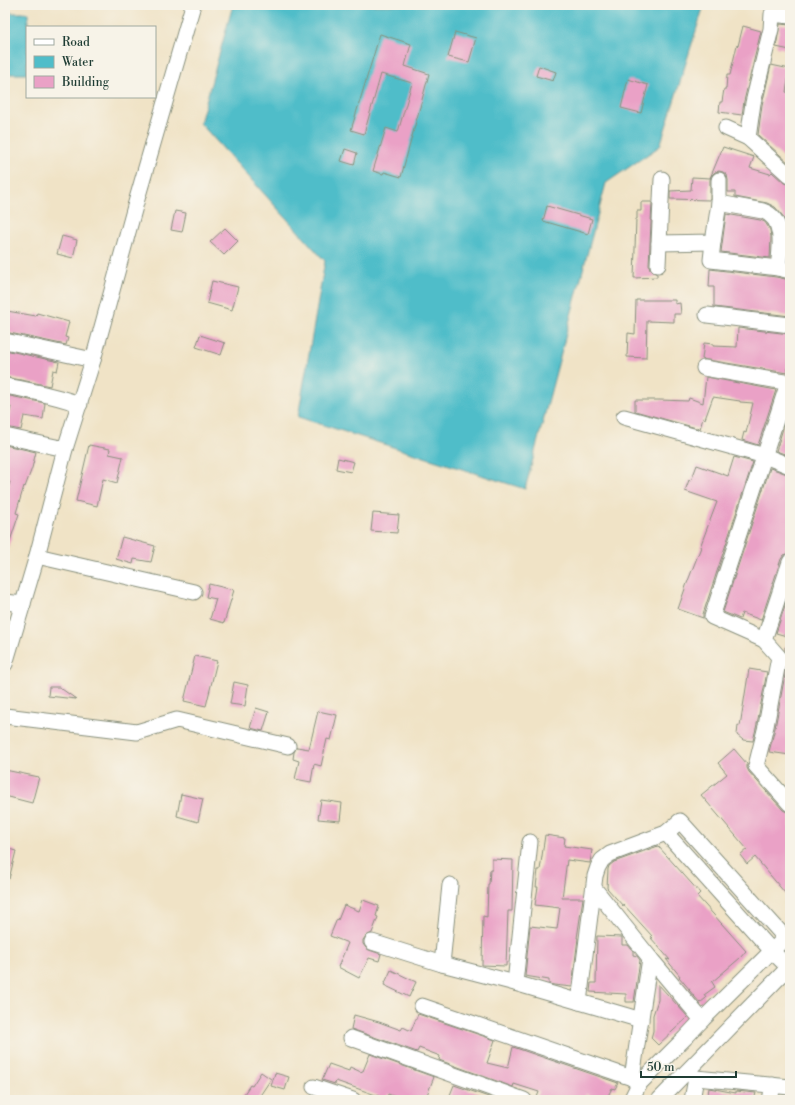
<svg xmlns="http://www.w3.org/2000/svg" width="795" height="1105" viewBox="0 0 795 1105" font-family="'Libre Bodoni',serif">
<style>
.water{fill:#50bdc9;stroke:#387d7e}
.building{fill:#eaa1c6}
.lines{fill:none;stroke-linecap:round;stroke-linejoin:round}
.minor-casing{stroke:#88907d;stroke-width:17}
.minor{stroke:#fff;stroke-width:15}
</style>
<rect width="100%" height="100%" fill="#f7f3e8"/>
<filter id="ink" filterUnits="userSpaceOnUse"><feTurbulence type="fractalNoise" baseFrequency=".025" numOctaves="2"/><feDisplacementMap in="SourceGraphic" scale="8" xChannelSelector="R" yChannelSelector="G"/><feConvolveMatrix kernelMatrix="1 2 1 2 8 2 1 2 1" color-interpolation-filters="sRGB"/></filter>
<filter id="wash" filterUnits="userSpaceOnUse"><feTurbulence type="fractalNoise" baseFrequency=".012" numOctaves="4" result="noise"/><feDisplacementMap in="SourceGraphic" scale="16" xChannelSelector="R" yChannelSelector="G"/><feGaussianBlur stdDeviation="0.9" result="paint"/><feColorMatrix in="noise" values="0 0 0 0 0 0 0 0 0 0 0 0 0 0 0 0 0 1.4 0 .05"/><feComposite in="paint" operator="in"/></filter>
<g filter="url(#wash)">
<rect width="100%" height="100%" fill="#f0e3c6"/>
<g class="water">
<path d="M233,5h471l-44,141 -54,37 -81,306 -227,-72 27,-156 -125,-138z"/>
<path d="M5,13h23l-1,61h-22z"/>
</g>
<g id="blocks">
<g class="building">
<path d="M780,24l10,1v25l-14,-3z"/>
<path d="M743,26l18,5 -17,70 -2,14 -23,-3 1,-10h2l2,-13h2l1,-14h3l7,-30 1,1z"/>
<path d="M455,32l21,6 -7,24 -21,-5z"/>
<path d="M380,34l31,10 -6,22 24,8 -28,103 -17,-5 -1,2 -10,-3 13,-43 12,4 14,-49 -31,-9 -17,60 -13,-4z"/>
<path d="M771,65l19,4 -4,23 4,1v71l-32,-29 4,-30z"/>
<path d="M539,66l17,6 -3,9 -17,-5z"/>
<path d="M628,79l20,6 -7,28 -20,-5z"/>
<path d="M723,147l31,10 -4,11 20,6 2,-2 12,11 6,2v77l-2,-1 1,-16v-11l-2,-10 -5,-9 -7,-8 -8,-4 -32,-6v-5h-7v-12l-1,-5 -4,-3 -4,-1 -4,1 -4,4 -1,4v20l-40,-1v-8l21,-1 1,-13 18,1z"/>
<path d="M345,149l12,4 -3,12 -13,-4z"/>
<path d="M641,202h11l-3,63 1,4 3,3 4,2v3l-23,1 2,-59h1v-8h4z"/>
<path d="M547,206l45,13 -4,15 -45,-13z"/>
<path d="M175,211l11,2 -4,19 -11,-2z"/>
<path d="M726,214l34,6 5,2 5,8 1,7 -1,21 -49,-6z"/>
<path d="M225,228l13,13 -14,14 -14,-13z"/>
<path d="M62,236l15,4 -4,18 -16,-4z"/>
<path d="M710,269l66,8 14,3v36l-76,-9v-20h-5z"/>
<path d="M212,281l26,6 -6,23 -25,-7z"/>
<path d="M636,300h39v4l5,-1 1,11h-7v8l-27,-1 -1,37 -19,-1 1,-24 7,1z"/>
<path d="M7,311l29,5 1,-3 32,9 -4,15 3,1 -2,7 -61,-13v-10z"/>
<path d="M738,328l52,6v18h-1l-2,21 -85,-14 2,-16 9,1v2l24,1z"/>
<path d="M200,335l25,8 -4,12 -25,-8z"/>
<path d="M5,350l54,12 -2,9 -4,-1 -3,16 -24,-5 -21,-4z"/>
<path d="M706,377l70,13 -18,55 -16,-5 2,-8 2,1 7,-30 -13,-1v-1l-27,-4 -8,22 -2,-1 -3,11 -65,-18v-11h25l28,1 1,-3 14,5z"/>
<path d="M5,395l40,8 -2,16 -19,-3 -3,14 -15,-3 5,-20 -6,-1z"/>
<path d="M790,406v50l-14,-5z"/>
<path d="M5,445l31,7 -4,16 -7,19 -1,-1 -8,27 3,1 -12,36h-2v-53l5,-15 -5,-2z"/>
<path d="M89,445l21,4 -1,5 14,3 -6,26 -14,-4 -6,27 -21,-5z"/>
<path d="M734,457l19,5 -50,152v4l-25,-9 8,-23 15,-39h-1l17,-45 -32,-11 4,-11 2,1 6,-16 31,11z"/>
<path d="M338,458l16,4 -3,10 -15,-3z"/>
<path d="M770,468l20,7v78l-6,2 -3,4 -20,61 -19,-7 -2,6 -17,-7z"/>
<path d="M373,513l26,2 -2,18 -26,-2z"/>
<path d="M122,537l33,9 -4,16 -17,-3 -1,5 -17,-5z"/>
<path d="M209,584l25,6 -10,33 -14,-4 6,-20 -10,-2z"/>
<path d="M790,590v47l-14,-4z"/>
<path d="M785,647h5v108l-21,-3 6,-24 13,-69v-5l-3,-4z"/>
<path d="M195,656l22,5 -11,45 -22,-5z"/>
<path d="M749,669l18,3 -10,52 -4,17 -10,-1 -6,-5 1,-10 2,1z"/>
<path d="M234,682l14,3 -3,21 -15,-2z"/>
<path d="M49,687h10l17,12 -28,-3z"/>
<path d="M256,708l13,4 -6,19 -13,-3z"/>
<path d="M318,711l19,4 -6,25 -4,-1 -6,27 -7,-2 -3,18 -16,-3 4,-18 -6,-2 1,-7 3,-5 12,2z"/>
<path d="M734,749l13,15v4l2,4 34,38 4,2 3,1v86l-35,-42 -8,7 -7,-9 7,-6 -46,-54 26,-21 -9,-11z"/>
<path d="M5,770l34,7 -7,26 -27,-7z"/>
<path d="M181,794l22,5 -5,23 -21,-6z"/>
<path d="M321,800l21,3 -2,18 -22,-2z"/>
<path d="M545,835l20,3 -1,8 28,4 -2,13 -23,-3 -5,38h21l-6,40h1l-6,49 -18,-2 -5,-1v-4l-24,-4 5,-50 27,3 3,-21 -25,-3 3,-18h-2l2,-17h2z"/>
<path d="M658,846l42,47 -3,3 49,55 -6,7 -28,24 3,5 -11,8 2,3 -6,5 -11,-13h1l-11,-13 1,-1 -14,-17 4,1 -19,-22h2l-2,-2h1l-29,-32v2l-16,-18 1,-19 1,-3 5,-4z"/>
<path d="M5,848l11,3 -7,28 -4,-1z"/>
<path d="M492,859l21,1 -1,51h-4l-2,55 -24,-1 1,-49 4,1 1,-33h1l1,-14h2z"/>
<path d="M363,900l16,6 -3,10 2,1 -6,16 -6,3 -3,4v4l3,4 3,2 12,4 -2,7 -10,-3 -10,20 -21,-11 10,-24 -18,-7 7,-17 1,1 6,-15 15,6z"/>
<path d="M597,936l25,1v8h6l5,6v4l4,1 3,4 -6,42h-8v-8l-36,-2 1,-9h5z"/>
<path d="M391,970l25,12 -7,15 -25,-12z"/>
<path d="M658,984l30,33 -30,28 -7,-7 2,-7v-16l5,-15z"/>
<path d="M418,1014l77,26 -8,23 21,5 5,-21 105,36 -3,6 -3,-1 -6,12h-7l-13,-6 -2,6h-28l-9,-3 -1,3h-10l3,-8 -25,-8 -1,3 -74,-27 1,-4 -21,-8 -2,4 -63,-22 -3,-1 3,-14 25,7 22,8 2,-3 8,4z"/>
<path d="M370,1054l64,23 -9,23h-22l-15,-6 -1,5 -51,-18 -1,3 -13,-4 7,-16 20,7 1,-4 11,5 1,-1h1z"/>
<path d="M261,1072l10,7 -14,21h-17l10,-15 2,1z"/>
<path d="M275,1073l14,4 -4,13 -14,-4z"/>
<path d="M454,1085l43,15h-49z"/>
<path d="M709,1088l27,5v-2l20,2 -2,7h-47z"/>
</g>
</g>
</g>
<g filter="url(#ink)">
<use href="#blocks" fill-opacity="0" stroke="#88907d" stroke-width="1"/>
<g class="lines">
<g class="minor-casing">
<g id="minor">
<path d="M726,128l22,10 42,38"/>
<path d="M748,138l5,-35 18,-74 1,-15 18,2"/>
<path d="M719,203l44,8c23,8 17,39 15,57"/>
<path d="M713,242l-2,18 67,8 12,3"/>
<path d="M659,243l54,-1 6,-39v-23"/>
<path d="M658,265l4,-86"/>
<path d="M707,315l83,10"/>
<path d="M5,341l88,19"/>
<path d="M704,368l86,15"/>
<path d="M788,383l-76,234 52,23 15,17 -13,69 -10,40 34,38"/>
<path d="M5,386c27,4 49,10 75,18"/>
<path d="M624,417l141,39 25,10"/>
<path d="M5,436l60,13"/>
<path d="M37,556l157,36"/>
<path d="M5,602l18,2"/>
<path d="M764,640l26,-78"/>
<path d="M5,664l32,-108 28,-107 28,-89 44,-161 56,-194"/>
<path d="M5,716l132,16 40,-12 111,26"/>
<path d="M666,833l106,118 18,18"/>
<path d="M594,888l56,70 52,62"/>
<path d="M372,942l70,22 73,19 126,37"/>
<path d="M442,964l8,-79"/>
<path d="M515,983l15,-141"/>
<path d="M579,1002l16,-126 3,-9 4,-7 8,-6 56,-21 14,-12 110,122"/>
<path d="M422,1006l210,72"/>
<path d="M351,1038l173,62"/>
<path d="M687,1072l9,6 94,9"/>
<path d="M639,1084l-7,-6 18,-120"/>
<path d="M314,1087l39,13"/>
<path d="M631,1100l8,-16 46,-46 17,-18 88,-87"/>
<path d="M659,1100l131,-134"/>
<path d="M692,1100l4,-22"/>
<path d="M770,1100l3,-15"/>
</g>
</g>
<use href="#minor" class="minor"/>
</g>
</g>
<rect width="795" height="1105" fill="none" stroke="#f7f3e8" stroke-width="20"/>
<rect x="26" y="26" width="130" height="72" fill="#f7f3e8" stroke="#a1aaa0"/>
<rect x="34" y="39" width="20" height="6" fill="#ffffff" stroke="#a1aaa0"/>
<text x="62" y="46" font-size="12" fill="#1f3d34">Road</text>
<rect x="34" y="56" width="20" height="12" fill="#50bdc9" stroke="#a1aaa0"/>
<text x="62" y="66" font-size="12" fill="#1f3d34">Water</text>
<rect x="34" y="76" width="20" height="12" fill="#eaa1c6" stroke="#a1aaa0"/>
<text x="62" y="86" font-size="12" fill="#1f3d34">Building</text>
<path d="M641 1071v6h95v-6" fill="none" stroke="#1f3d34" stroke-width="2"/>
<text x="647" y="1071" font-size="12" fill="#1f3d34" stroke="#f7f3e8" stroke-width="3" paint-order="stroke">50 m</text>
</svg>
